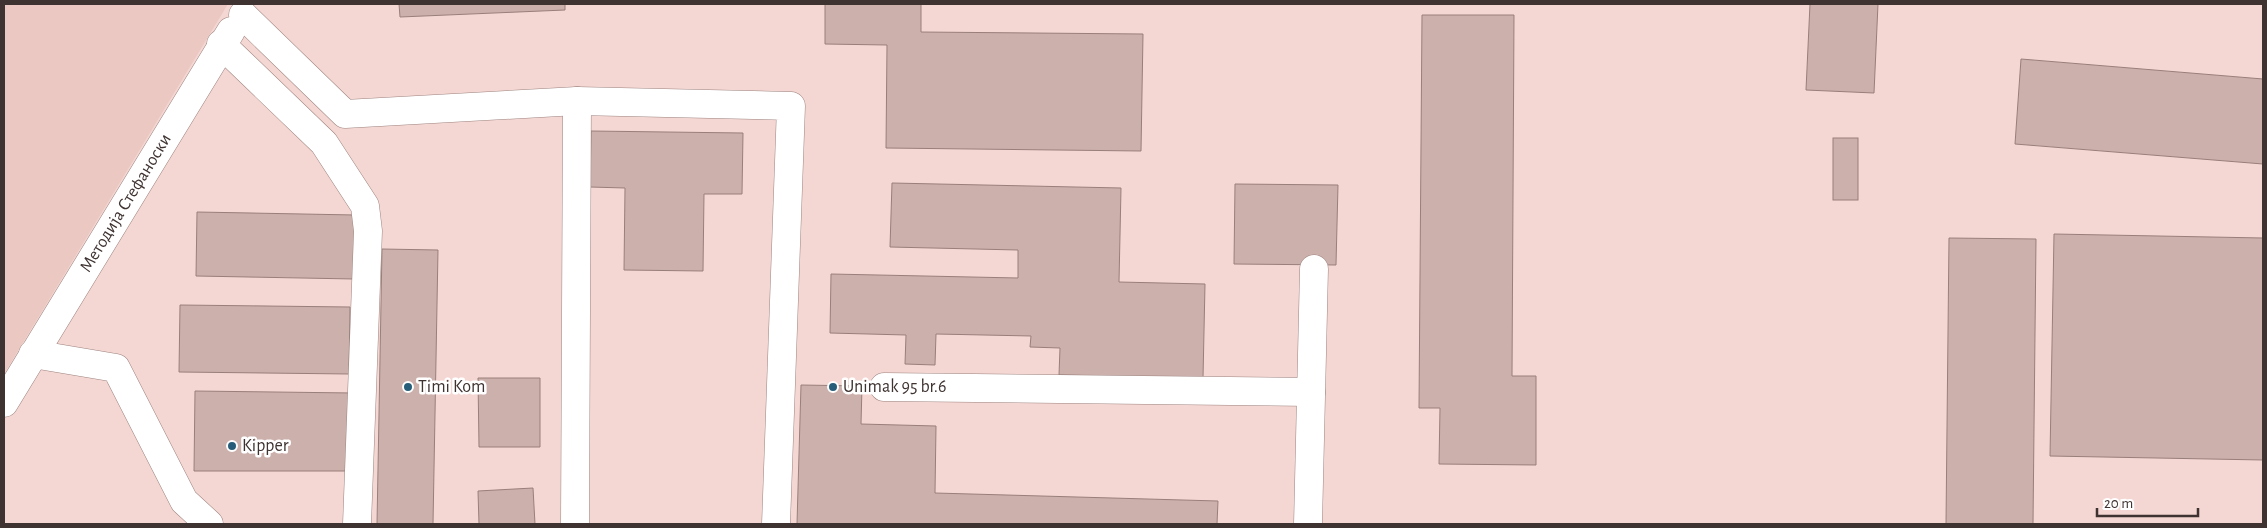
<svg xmlns="http://www.w3.org/2000/svg" width="2267" height="528" viewBox="0 0 2267 528" font-family="'Alegreya Sans',sans-serif">
<style>
.built{fill:#ecc8c2}
.building{fill:#ccb0ac;stroke:#997f7b}
.lines{fill:none;stroke-linecap:round;stroke-linejoin:round}
.minor-casing{stroke:#9d837f;stroke-width:29}
.minor{stroke:#fff;stroke-width:28}
.poi-dot{fill:#275d78;stroke:#fff;stroke-width:2}
.labels{text-anchor:middle;dominant-baseline:central;stroke-width:5;stroke-linejoin:round;paint-order:stroke}
.street-label{font-size:18px;fill:#3e3331;stroke:#fff}
.poi-label{font-size:18px;fill:#3e3331;stroke:#fff;text-anchor:start}
</style>
<rect width="100%" height="100%" fill="#f4d7d3"/>
<path class="built" d="M4,4h224l-224,370z"/>
<g class="building">
<path d="M399,4h166v6l-165,7z"/>
<path d="M825,4h96v28l222,2 -2,117 -255,-3 1,-103 -62,-1z"/>
<path d="M1810,4h68l-4,89 -68,-3z"/>
<path d="M1422,15h92l-2,361h24v89l-97,-1 1,-56h-21z"/>
<path d="M2021,59l242,20v85l-248,-20z"/>
<path d="M591,131l152,2 -1,61h-38l-1,77 -79,-1 1,-82 -35,-1z"/>
<rect x="1833" y="138" width="25" height="62"/>
<path d="M892,183l229,5 -2,94 86,2 -2,94 -144,-3 1,-27 -30,-1 1,-11 -95,-2 -1,31 -30,-1 1,-29 -76,-2 1,-59 187,4v-28l-128,-3z"/>
<path d="M1235,184l103,1 -2,80 -102,-1z"/>
<path d="M197,212l158,3 -1,64 -158,-3z"/>
<path d="M2054,234l209,4v222l-213,-4z"/>
<path d="M1949,238l87,1 -3,285h-87z"/>
<path d="M382,249l56,1 -5,274h-56z"/>
<path d="M180,305l170,2 -1,67 -170,-2z"/>
<path d="M478,378h62v69h-61z"/>
<path d="M801,385l61,1 -1,38 75,2 -1,67 283,8 -1,23h-420z"/>
<path d="M195,391l158,2 -1,78h-158z"/>
<path d="M533,488l2,36h-56l-1,-33z"/>
</g>
<g class="lines">
<g class="minor-casing">
<g id="minor">
<path d="M243,15l102,99 232,-13 214,5 -15,418"/>
<path d="M221,44l103,99 41,63 3,25 -11,293"/>
<path d="M33,354l83,14 68,133 25,23"/>
<path d="M884,387l427,5"/>
<path id="s1" d="M4,403l227,-372"/>
<path d="M575,524l2,-423"/>
<path d="M1308,524l6,-255"/>
</g>
</g>
<use href="#minor" class="minor"/>
</g>
<g class="poi-dot">
<circle cx="408" cy="387" r="5"/>
<circle cx="833" cy="387" r="5"/>
<circle cx="232" cy="446" r="5"/>
</g>
<g class="labels">
<g class="street-label">
<text stroke="none"><textPath href="#s1" startOffset="234">Методија Стефаноски</textPath></text>
</g>
<g class="poi-label">
<text x="418" y="387">Timi Kom</text>
<text x="843" y="387">Unimak 95 br.6</text>
<text x="242" y="446">Kipper</text>
</g>
</g>
<rect width="2267" height="528" fill="none" stroke="#3e3331" stroke-width="10"/>
<path d="M2097 508v8h101v-8" fill="none" stroke="#3e3331" stroke-width="2.5"/>
<text x="2104" y="508" font-size="15" fill="#3e3331" stroke="#ffffff" stroke-width="4" paint-order="stroke">20 m</text>
</svg>
